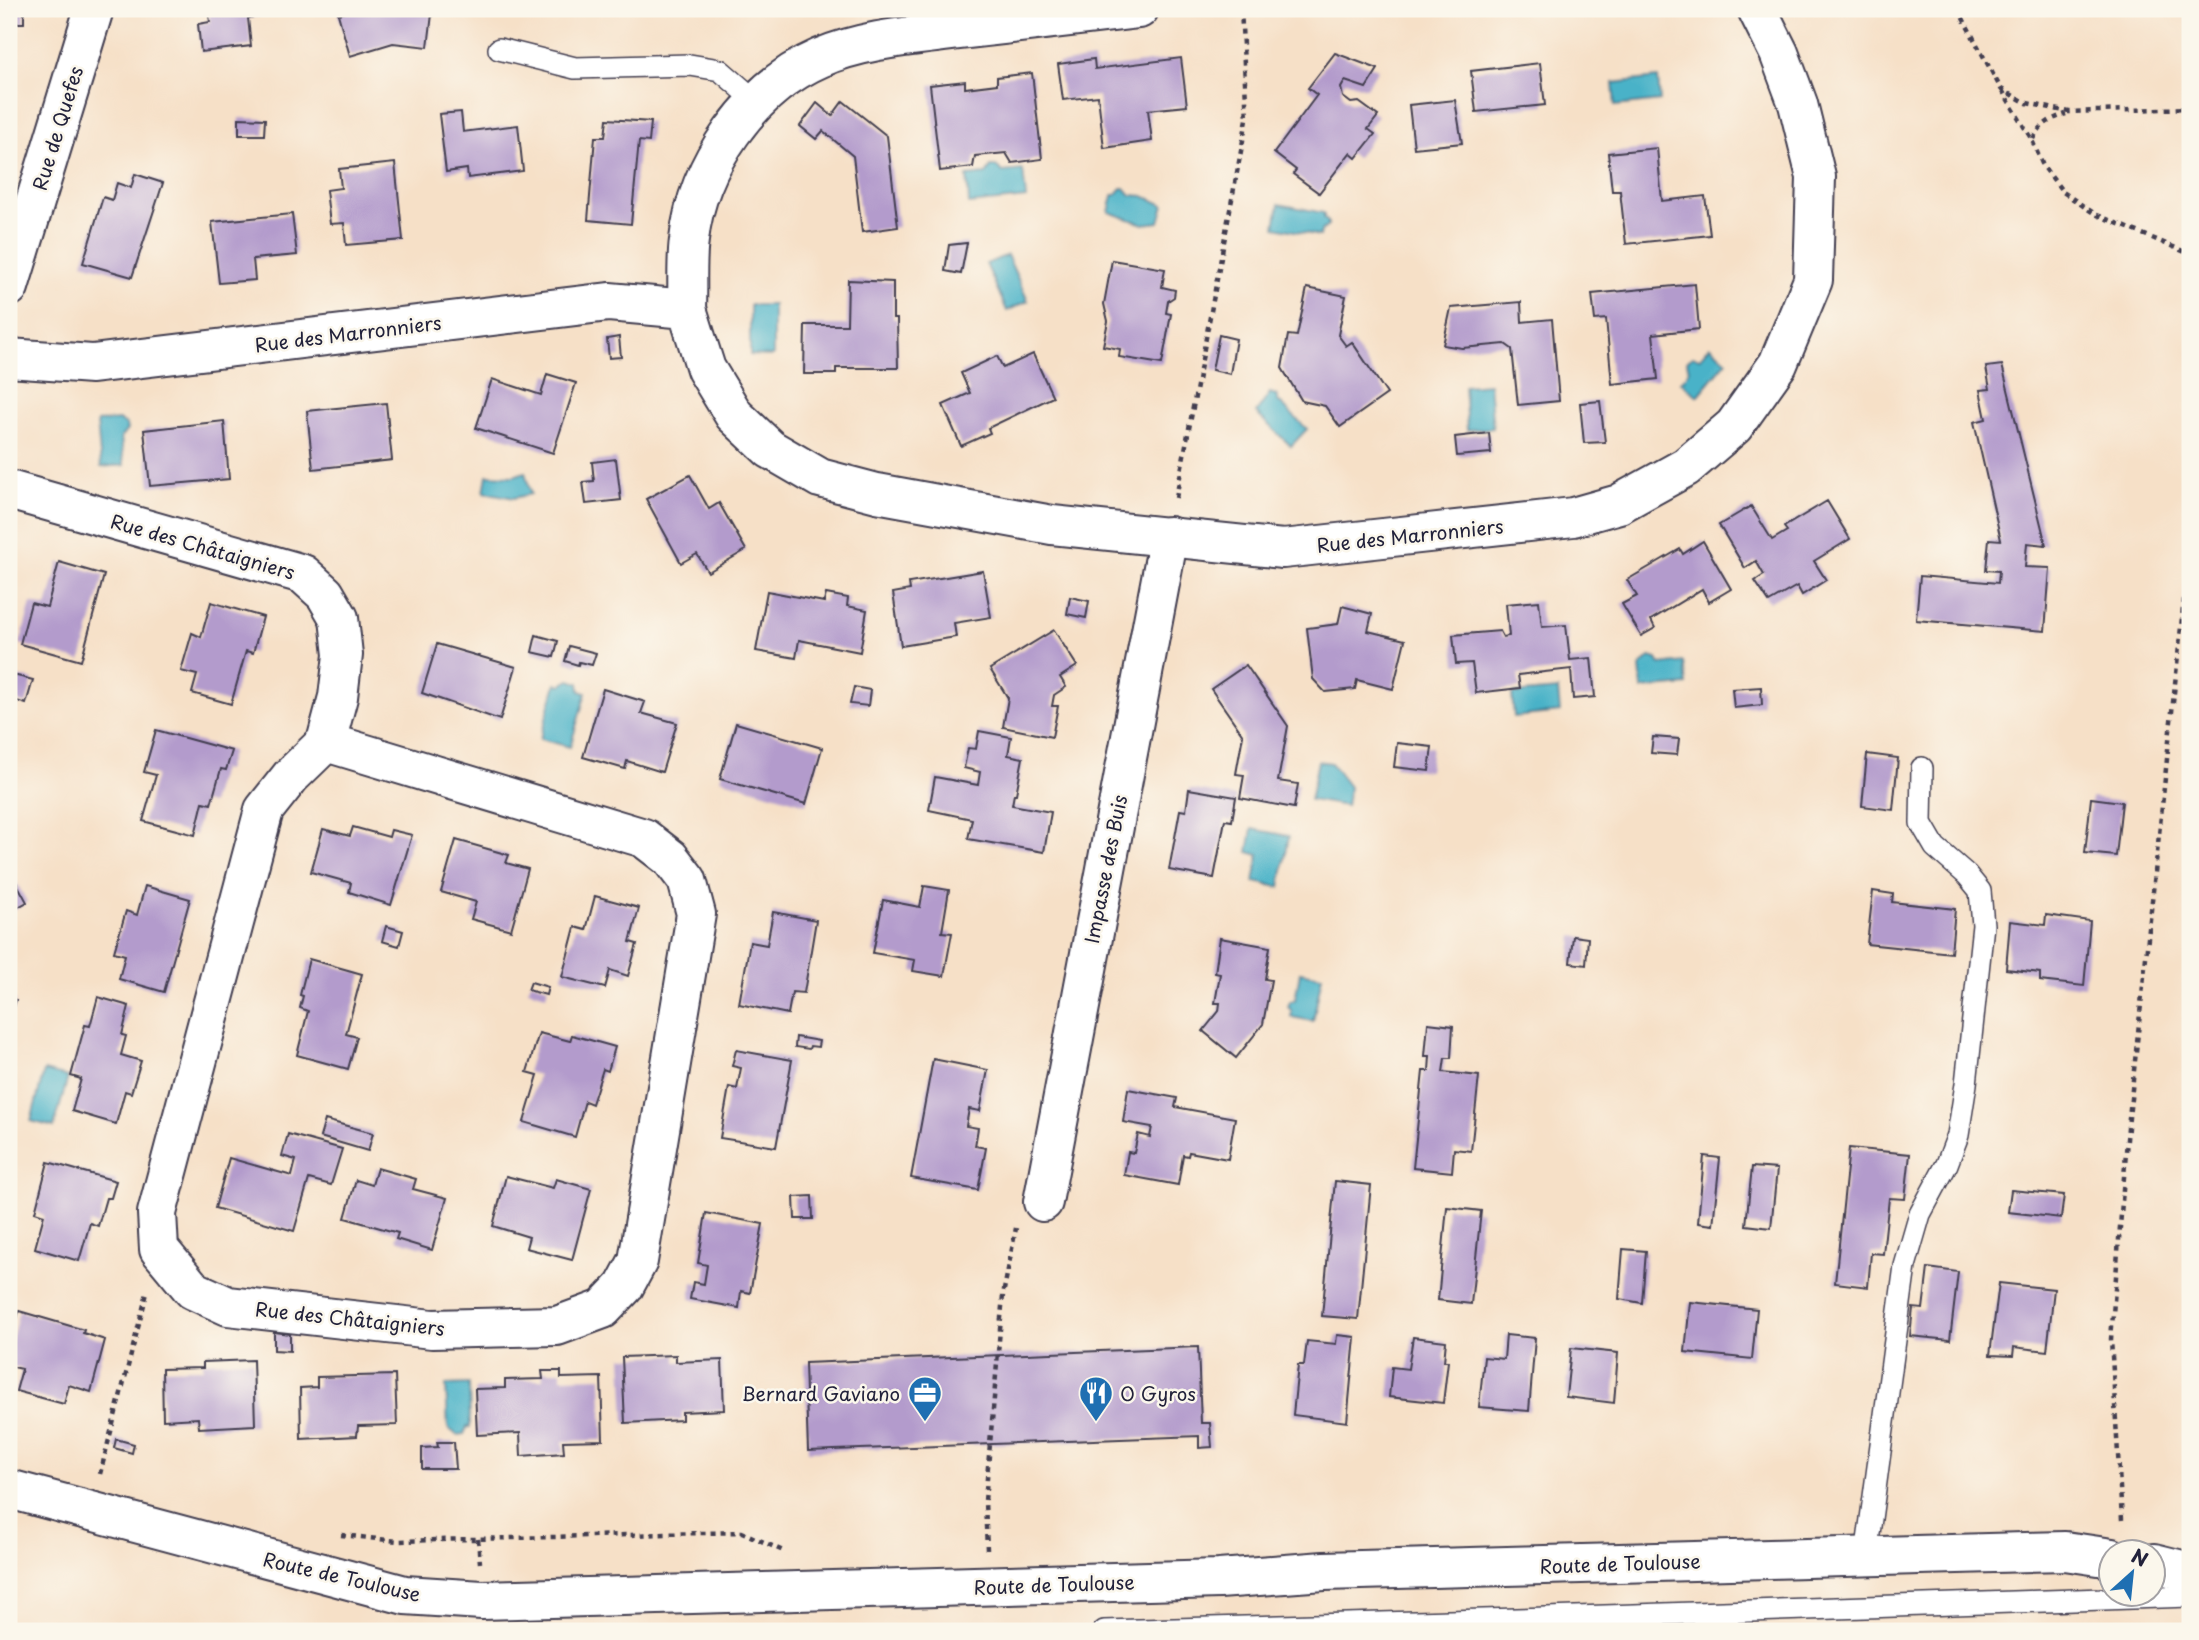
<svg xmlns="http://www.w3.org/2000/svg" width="2199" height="1640" viewBox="0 0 2199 1640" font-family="'Playpen Sans',sans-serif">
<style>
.water{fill:#49b2c8;stroke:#366a82;stroke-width:2}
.building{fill:#b39bcc}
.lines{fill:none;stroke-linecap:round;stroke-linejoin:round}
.lane-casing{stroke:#423e50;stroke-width:24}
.street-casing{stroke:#423e50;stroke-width:42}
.secondary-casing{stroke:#423e50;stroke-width:42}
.path{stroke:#423e50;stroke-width:4.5;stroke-dasharray:5 5;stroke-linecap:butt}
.lane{stroke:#fff;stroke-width:21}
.street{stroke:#fff;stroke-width:38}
.secondary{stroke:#fff;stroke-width:38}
.labels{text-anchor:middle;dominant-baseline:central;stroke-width:5;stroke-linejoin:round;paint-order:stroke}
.street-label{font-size:19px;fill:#22223b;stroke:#fbf7ec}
.poi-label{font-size:19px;fill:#22223b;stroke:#fbf7ec;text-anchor:end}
</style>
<rect width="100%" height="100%" fill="#fbf7ec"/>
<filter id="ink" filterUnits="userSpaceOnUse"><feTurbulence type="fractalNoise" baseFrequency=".0143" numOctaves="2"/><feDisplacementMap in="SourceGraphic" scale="14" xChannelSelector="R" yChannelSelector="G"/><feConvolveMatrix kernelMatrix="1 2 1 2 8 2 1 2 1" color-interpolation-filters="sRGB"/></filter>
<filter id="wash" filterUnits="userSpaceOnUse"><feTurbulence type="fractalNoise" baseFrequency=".00686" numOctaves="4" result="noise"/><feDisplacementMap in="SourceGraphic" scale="28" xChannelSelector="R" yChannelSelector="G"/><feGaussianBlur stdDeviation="1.57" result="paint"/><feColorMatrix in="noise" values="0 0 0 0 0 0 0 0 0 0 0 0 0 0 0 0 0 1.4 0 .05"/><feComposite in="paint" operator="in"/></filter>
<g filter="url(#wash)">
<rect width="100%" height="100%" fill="#f6e0c7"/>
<g class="water">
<path d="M1658,78l2,23 -45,5 -2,-23z"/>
<path d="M996,166l7,6 20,-2 3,28 -57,6 -2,-28 19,-2 5,-7z"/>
<path d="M1122,188h3l6,7 13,1 20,9 -5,17 -16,2 -34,-12 4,-17h3z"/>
<path d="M1279,204l45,9v5l4,4v4l-7,5 -1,5 -45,-9z"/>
<path d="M1007,255l21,46 -21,10 -21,-47z"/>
<path d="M750,305h23v51l-23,-1z"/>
<path d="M1710,346l17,15 -29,35 -17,-14 8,-11 -2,-10 5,-5 8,2z"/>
<path d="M1489,384l4,44 -26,2 -3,-44z"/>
<path d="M1270,393l6,2 2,6 29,28 -16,17 -35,-33z"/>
<path d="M119,420l7,5 1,5 -6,7 3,28 -23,2 -4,-45z"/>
<path d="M525,472l6,22 -17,4 -30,-6 3,-17 26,1z"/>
<path d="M1650,657l7,2 3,6 24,-3 3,23 -45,4 -2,-22z"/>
<path d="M570,680l9,3 1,8 6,2 -16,54 -30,-8 16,-55 5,1z"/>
<path d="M1558,690l2,22 -46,5 -2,-23z"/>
<path d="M1318,761l13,2 18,24 -3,19 -36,-6z"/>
<path d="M1252,829l37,7 -9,51 -26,-5 5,-27 -11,-3z"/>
<path d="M1300,972l22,4 -9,45 -22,-4 1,-6 -4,-4 2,-6 5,-1z"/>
<path d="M44,1071l24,6 -14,50 -23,-6z"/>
<path d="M469,1384l1,43h-3l-3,7 -7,1 -9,-7 -2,-43z"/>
</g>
<g id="blocks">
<g class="building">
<rect x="9" y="9" width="15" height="14"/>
<path d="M208,9h51l1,7 -12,2 3,28 -50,6 -3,-28 12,-2z"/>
<path d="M345,9h52l1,2 34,3 -4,33 -35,-4 -43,13 -12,-42 8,-2z"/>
<path d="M1335,53l43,16 -12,19 -21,-7 -4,7 2,9 8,6 8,-1 19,14 -10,13 7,5 -19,24 -6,-5 -31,40 -26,-19 3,-4 -22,-17 43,-58 -9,-7z"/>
<path d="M1181,58l6,48 -39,4 4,31 -48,7 -6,-52 -35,4 -5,-36 36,-5 1,10z"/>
<path d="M1540,63l5,42 -69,7 -5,-41z"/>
<path d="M1032,73l10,86 -30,4 -6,-10 -31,3 -2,11 -33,4 -10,-86 35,-4v7l32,-4v-7z"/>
<path d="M1455,100l7,43 -48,5 -5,-43z"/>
<path d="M843,101l44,35 11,91 -36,5 -9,-76 -30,-25 -7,8 -16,-13 17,-23 15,13z"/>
<path d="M461,112l2,20 55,-7 5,46 -55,7 -1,-9 -21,3 -7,-58z"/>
<path d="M239,118l26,1 -1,16h-25z"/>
<path d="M607,119l44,3 -2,20 -10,-1 -8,83 -43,-4 7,-83h10z"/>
<path d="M1657,148l5,53 43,-5 5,39 -84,9 -6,-53h-8l-4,-38z"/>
<path d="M395,163l8,77 -57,5 -2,-22 -14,1 -4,-34 15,-2 -2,-19z"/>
<path d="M135,174l28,9 -31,94 -49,-14 20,-66 9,3 5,-17 14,5z"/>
<path d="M292,214l5,41 -44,4 2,21 -36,3 -7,-61z"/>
<path d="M967,243l-6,31 -16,-3 4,-26z"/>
<path d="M1112,260l53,9 -3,18 13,3 -1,7 -6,4 -2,12 5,1 -9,50 -43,-7 1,-8 -17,-3 5,-25 -4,-17z"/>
<path d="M848,280l45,2v37h4l1,49h-62v6h-32l1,-49h42z"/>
<path d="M1695,284l4,45 -46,5 5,45 -46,5 -6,-65 -11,1 -3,-26z"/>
<path d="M1307,288l39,8 -8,39 8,11 6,-4 35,52 -47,33 -15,-21 -23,-5 -20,-33 6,-33 9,1z"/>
<path d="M1521,302l1,20 30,-3 7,82 -41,4 -6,-56 -7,-5 -43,4 -19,-3 8,-37z"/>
<path d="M1219,335l17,4 -6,35 -18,-4z"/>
<path d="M619,337l2,20 -12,1 -2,-19z"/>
<path d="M1033,354l20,43 -65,31 2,5 -29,13 -18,-41 27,-12 -9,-20 36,-17 6,12z"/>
<path d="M2002,365l44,180 -19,-2 -2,24 25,1 -5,63 -129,-11 4,-44 78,7 1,-12 -13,-1 3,-31 12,1 -27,-118 12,-3 -6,-29 10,-1 -4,-22z"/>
<path d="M547,374l29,9 -23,70 -77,-25 16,-49 49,16z"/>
<path d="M1600,401l5,41 -21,1 -4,-40z"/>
<path d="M386,403l6,57 -79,9 -6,-58z"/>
<path d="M224,421l5,58 -79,7 -6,-56z"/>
<path d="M1489,433l2,20 -34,3 -2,-19z"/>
<path d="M616,459l5,41 -35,4 -3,-22 11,-1 -2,-19z"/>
<path d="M690,475l19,34 10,-6 27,47 -38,22 -11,-18 -16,9 -35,-64z"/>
<path d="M1827,501l23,38 -36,22 12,19 -24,15 -5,-9 -28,16 -14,-21 9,-6 -8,-14 -11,7 -26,-43 32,-19 21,34 15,-9 -3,-4z"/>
<path d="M1703,541l28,48 -22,13 -7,-13 -51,31 4,8 -14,8 -19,-32 15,-8 -10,-16 53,-31 3,5z"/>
<path d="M59,562l45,13 -23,86 -61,-17 11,-41 16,4z"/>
<path d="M983,571l8,46 -37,6 2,14 -55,9 -8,-53 17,-3 -1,-7z"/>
<path d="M767,591l57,11 2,-8 22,4 -1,8 20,4 -7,42 -61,-12 -3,18 -40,-7z"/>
<path d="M1070,597l19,4 -3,17 -19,-4z"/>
<path d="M1539,601l3,26 24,-2 4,35 21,-2 4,39 -22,2 -2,-30 -53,6 2,13 -44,5 -4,-30 -16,1 -3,-29 47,-4 3,6 6,-1 -3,-32z"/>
<path d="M211,602l52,15 -10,36 -7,-2 -15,53 -39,-11 5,-18 -16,-4 11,-38 9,4z"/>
<path d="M1342,606l30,8 -4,17 37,9 -12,49 -36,-9 -2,9 -30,3 -12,-13 -6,-51 31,-4z"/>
<path d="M1054,630l23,36 -17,11 6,10 -12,8 -2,11h6l-6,31 -49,-10 5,-29 -18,-29z"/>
<path d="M536,635l22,6 -4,16 -22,-5z"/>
<path d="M437,644l79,23 -16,53 -78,-27z"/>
<path d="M569,646l27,7 -4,12 -13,-3 -1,3 -13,-4z"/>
<path d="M1246,665l42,61 -10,55 20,3 -4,24 -54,-10 4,-23 -8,-1 7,-39 -32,-46z"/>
<path d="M9,674l24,6 -7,24 -9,-3 -7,27z"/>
<path d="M854,687l16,3 -2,16 -18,-2z"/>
<path d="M1761,687l1,18 -28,3 -2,-19z"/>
<path d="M603,689l42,13 -4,11 36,10 -15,49 -35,-11 -2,8 -42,-12z"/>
<path d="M736,723l86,25 -16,56 -86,-25z"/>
<path d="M156,730l76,21 -6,19 -5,-1 -10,35 -8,-2 -8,33 -52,-14 13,-46 -12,-3z"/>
<path d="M979,731l32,6 -3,18 15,3 -7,36h-2l-2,11 39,7 -7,40 -76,-13 4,-20 -43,-9 6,-33 43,8 2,-13 -16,-4 4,-20 8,1z"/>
<path d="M1653,737l26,2 -2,16 -26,-2z"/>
<path d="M1397,743l35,4 -3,24 -35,-4z"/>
<path d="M1867,754l31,4 -5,52 -31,-4z"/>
<path d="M1189,789l47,8 -4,24 -7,-1 -11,58 -45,-8 11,-60 6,1z"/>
<path d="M2091,798l31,4 -6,54 -31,-3z"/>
<path d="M353,827l36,10 2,-7 21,5 -21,70 -42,-13 2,-9 -40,-11 12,-43 27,7z"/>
<path d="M456,840l53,15 -3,8 22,6 -17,61 -40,-11 5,-17 -35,-10z"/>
<path d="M9,869l18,33 -18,10z"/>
<path d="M145,886l45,13 -26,93 -45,-13 6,-24 -11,-3 12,-41 11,4z"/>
<path d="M924,886l25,4 -7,42 10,1 -8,43 -31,-5 2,-11 -42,-7 10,-53 37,7z"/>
<path d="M1873,891l20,3 -1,8 63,7 -4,44 -84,-9z"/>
<path d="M595,896l44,12 -9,34 7,2 -9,32 -18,-6 -5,18 -43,-11 13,-50 11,3z"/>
<path d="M773,912l43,8 -12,73 -12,-1 -4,22 -49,-10 11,-62 17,3z"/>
<path d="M2046,915l44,6 -6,65 -44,-5v-8l-34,-4 4,-48 35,4z"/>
<path d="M386,926l17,5 -4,15 -17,-5z"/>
<path d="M1573,936l15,2 -2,27 -16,-2z"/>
<path d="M1220,938l50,9 -5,32 6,1 -8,44 -27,34 -33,-27 16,-20 1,-8h-5l5,-29 -5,-1z"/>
<path d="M309,959l53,15 -16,60 11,3 -9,32 -51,-14 11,-44 -8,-3 3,-12 -3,-1z"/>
<path d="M531,982l17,5 -2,8 -18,-5z"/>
<path d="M98,997l31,9 -7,29 4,1 -5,19 20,6 -10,32 -6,-2 -9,33 -44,-13 9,-32 -10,-3 14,-51 5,1z"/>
<path d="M9,998l7,2 -4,14 -3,-1z"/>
<path d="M1428,1023l25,3 -2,32h-6l-2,14 36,4 -8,75 -17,-2 -2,23 -39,-4 10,-97h6l1,-15h-5z"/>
<path d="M539,1033l31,8 2,-6 43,12 -7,24 -5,-2 -11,35 -7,-3 -10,36 -51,-15 14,-47 -11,-3z"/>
<path d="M796,1037l23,4 -1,6 -8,-1 -1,3 -14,-2z"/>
<path d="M736,1050l56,10 -16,87 -56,-9 9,-51 8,2 4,-21 -9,-2z"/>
<path d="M933,1059l55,11 -8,41 -11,-2 -3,17 12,2 -3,18 11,2 -8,42 -67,-12z"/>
<path d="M1128,1089l49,9 -2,9 60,11 -7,41 -39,-7 -1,4 -5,-1 -5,30 -54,-10 4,-23 6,1 4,-19 12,3 2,-10 -29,-5z"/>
<path d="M325,1120l48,13 -5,18 -48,-14z"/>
<path d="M288,1134l54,15 -11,36 -22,-6 -15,52 -79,-23 14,-50 63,18 4,-16 -14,-4z"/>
<path d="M1849,1148l61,6 -5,45 -16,-1 -6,56 -12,-1 -3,34 -33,-4z"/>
<path d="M1704,1156l16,2 -7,67 -15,-2z"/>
<path d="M48,1162l68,19 -5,17h-5l-8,28 -8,-3 -11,38 -44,-13 9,-33 -9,-3z"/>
<path d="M1752,1167l25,2 -6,59 -25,-3z"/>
<path d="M377,1168l39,11 -3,10 34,9 -15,52 -36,-11 2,-6 -53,-15 11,-38 16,5z"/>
<path d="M506,1176l47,12 3,-9 35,10 -19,71 -46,-12 3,-11 -36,-11z"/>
<path d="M1335,1181l36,4 -13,134 -36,-3z"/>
<path d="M2011,1190l53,5 -3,23 -53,-6z"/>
<path d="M812,1196l1,23h-18l-1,-22z"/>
<path d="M1447,1207l34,4 -10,93 -33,-4z"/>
<path d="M706,1213l57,11 -13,69 -9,-2 -2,17 -49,-9 3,-17 11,2 3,-19 -9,-2z"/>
<path d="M1623,1249l23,2 -4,52 -23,-4z"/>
<path d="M1928,1268l30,4 -8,68 -40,-4 3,-28 10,1z"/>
<path d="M1999,1283l55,6 -7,62 -33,-4 -1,9 -23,-1z"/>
<path d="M1690,1302l67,7 -5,50 -67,-7z"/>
<path d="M19,1311l65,19 -1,3 22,7 -14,52 -22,-7 -5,19 -48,-13 6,-22 -13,-3v-16z"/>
<path d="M274,1332l16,2v17l-16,-1z"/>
<path d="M1337,1335l18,2 -8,85 -54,-7 5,-50h6l3,-24 29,3z"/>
<path d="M1506,1335l29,3 -6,73 -50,-4 5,-50 20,2z"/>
<path d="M1413,1337l33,4 -2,20h4l-5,42 -54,-6 3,-30 16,2z"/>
<path d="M1198,1347l3,76h9l2,24 -13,1v-12l-391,15 -3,-88z"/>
<path d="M1571,1348l47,5 -4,50 -48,-6z"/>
<path d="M676,1355v7l46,-2 2,50 -42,2v8l-57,3 -3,-66z"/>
<path d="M253,1360l2,65 -56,3 -1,-10 -35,2 -1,-51 41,-1v-6z"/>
<path d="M542,1371h19v7l40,-1 2,63 -40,1 1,12 -43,3 -1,-23 -43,2 -2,-46 30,-1v-8l38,-1z"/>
<path d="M395,1375l2,50 -39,1 -1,10 -56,3 -1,-51 17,-1v-10z"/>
<path d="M116,1439l18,5 -2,9 -18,-5z"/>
<path d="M437,1442h17l2,27h-34v-21l16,-1z"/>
</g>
</g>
</g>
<g filter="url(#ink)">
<use href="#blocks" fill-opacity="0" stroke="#423e50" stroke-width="2"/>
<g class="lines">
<g class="lane-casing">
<g id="lane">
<path d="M499,49l76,19 115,-3 30,5 37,32"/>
<path d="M1866,1556l39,-290 15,-52 27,-50 11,-29 8,-51 17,-159 -3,-34 -13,-16 -32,-28 -14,-24 1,-55"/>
<path d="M1104,1631l413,-12 673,-23"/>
</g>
</g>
<g class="street-casing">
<g id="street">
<path d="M9,287l85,-278"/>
<path d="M687,309c1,-23 -1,-47 2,-69 8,-75 62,-152 131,-182 44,-19 93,-22 140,-28 60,-7 119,-14 179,-21"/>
<path d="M9,358l83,6 517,-62 78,7 19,60 28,46 36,34 50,29 57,15 175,32 231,24 290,-32 46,-13 67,-37 48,-41 44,-62 35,-84 3,-103 -18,-73 -19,-51 -22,-44"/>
<path d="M9,490l294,84 22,20 14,24 4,37 -5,42 -12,45 -35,34 -27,34 -107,403 2,36 34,41 35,16 204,23 125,-3 46,-17 21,-22 14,-26 58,-347 -9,-34 -17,-22 -26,-20 -318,-96"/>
<path d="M1043,1202l126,-666"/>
</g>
</g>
<g class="secondary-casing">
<g id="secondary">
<path d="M9,1489l396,106 77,5 737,-21 105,-8 741,-20 47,7"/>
<path d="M2154,1563l36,9"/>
</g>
</g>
<g class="path">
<path d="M1958,9l43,80 26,14 42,9 121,-4"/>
<path d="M2002,90l30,50 11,26 20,26 32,22 95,40"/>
<path d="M2033,139c8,-15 17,-20 33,-25"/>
<path d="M1176,498l71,-379 -6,-110"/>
<path d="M100,1474l47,-181"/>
<path d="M2122,1520l-11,-181 17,-212 62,-585"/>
<path d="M341,1535l57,6 344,-9 41,19"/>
<path d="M478,1539l2,24"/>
<path d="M987,1550l-2,-49 18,-206 13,-67"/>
</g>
<use href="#lane" class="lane"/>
<use href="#street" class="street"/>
<use href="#secondary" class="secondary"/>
</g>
</g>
<defs>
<g id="office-pin" transform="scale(1.75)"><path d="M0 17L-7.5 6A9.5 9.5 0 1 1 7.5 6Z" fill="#1f6fb2" stroke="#fbf7ec"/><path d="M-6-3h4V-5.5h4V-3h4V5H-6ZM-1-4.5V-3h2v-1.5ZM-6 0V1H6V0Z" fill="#fff"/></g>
<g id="restaurant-pin" transform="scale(1.75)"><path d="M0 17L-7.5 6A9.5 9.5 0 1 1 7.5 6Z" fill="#1f6fb2" stroke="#fbf7ec"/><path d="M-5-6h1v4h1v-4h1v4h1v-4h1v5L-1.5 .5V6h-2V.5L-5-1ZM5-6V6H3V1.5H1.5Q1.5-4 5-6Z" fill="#fff"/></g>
</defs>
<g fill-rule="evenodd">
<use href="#office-pin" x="925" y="1393"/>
<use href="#restaurant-pin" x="1096" y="1393"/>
</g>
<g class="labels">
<g class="street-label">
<text transform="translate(57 128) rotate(-73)">Rue de Quefes</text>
<text transform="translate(348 333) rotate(-7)">Rue des Marronniers</text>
<text transform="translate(1410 535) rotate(-6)">Rue des Marronniers</text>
<text transform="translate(203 546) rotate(16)">Rue des Châtaigniers</text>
<text transform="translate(1105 869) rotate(-79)">Impasse des Buis</text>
<text transform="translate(350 1318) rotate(6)">Rue des Châtaigniers</text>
<text transform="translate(1620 1563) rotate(-2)">Route de Toulouse</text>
<text transform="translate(342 1576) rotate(13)">Route de Toulouse</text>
<text transform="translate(1054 1584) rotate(-2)">Route de Toulouse</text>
</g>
<g class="poi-label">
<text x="900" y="1393">Bernard Gaviano</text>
<text x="1120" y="1393" text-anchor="start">O Gyros</text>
</g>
</g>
<rect width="2199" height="1640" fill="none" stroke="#fbf7ec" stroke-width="35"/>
<g transform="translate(2132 1573) rotate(27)"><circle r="33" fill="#fbf7ec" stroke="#a4a2a5" stroke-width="2"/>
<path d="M0-5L12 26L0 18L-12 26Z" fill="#1f6fb2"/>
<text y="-10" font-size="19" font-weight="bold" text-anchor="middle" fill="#22223b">N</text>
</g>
</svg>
